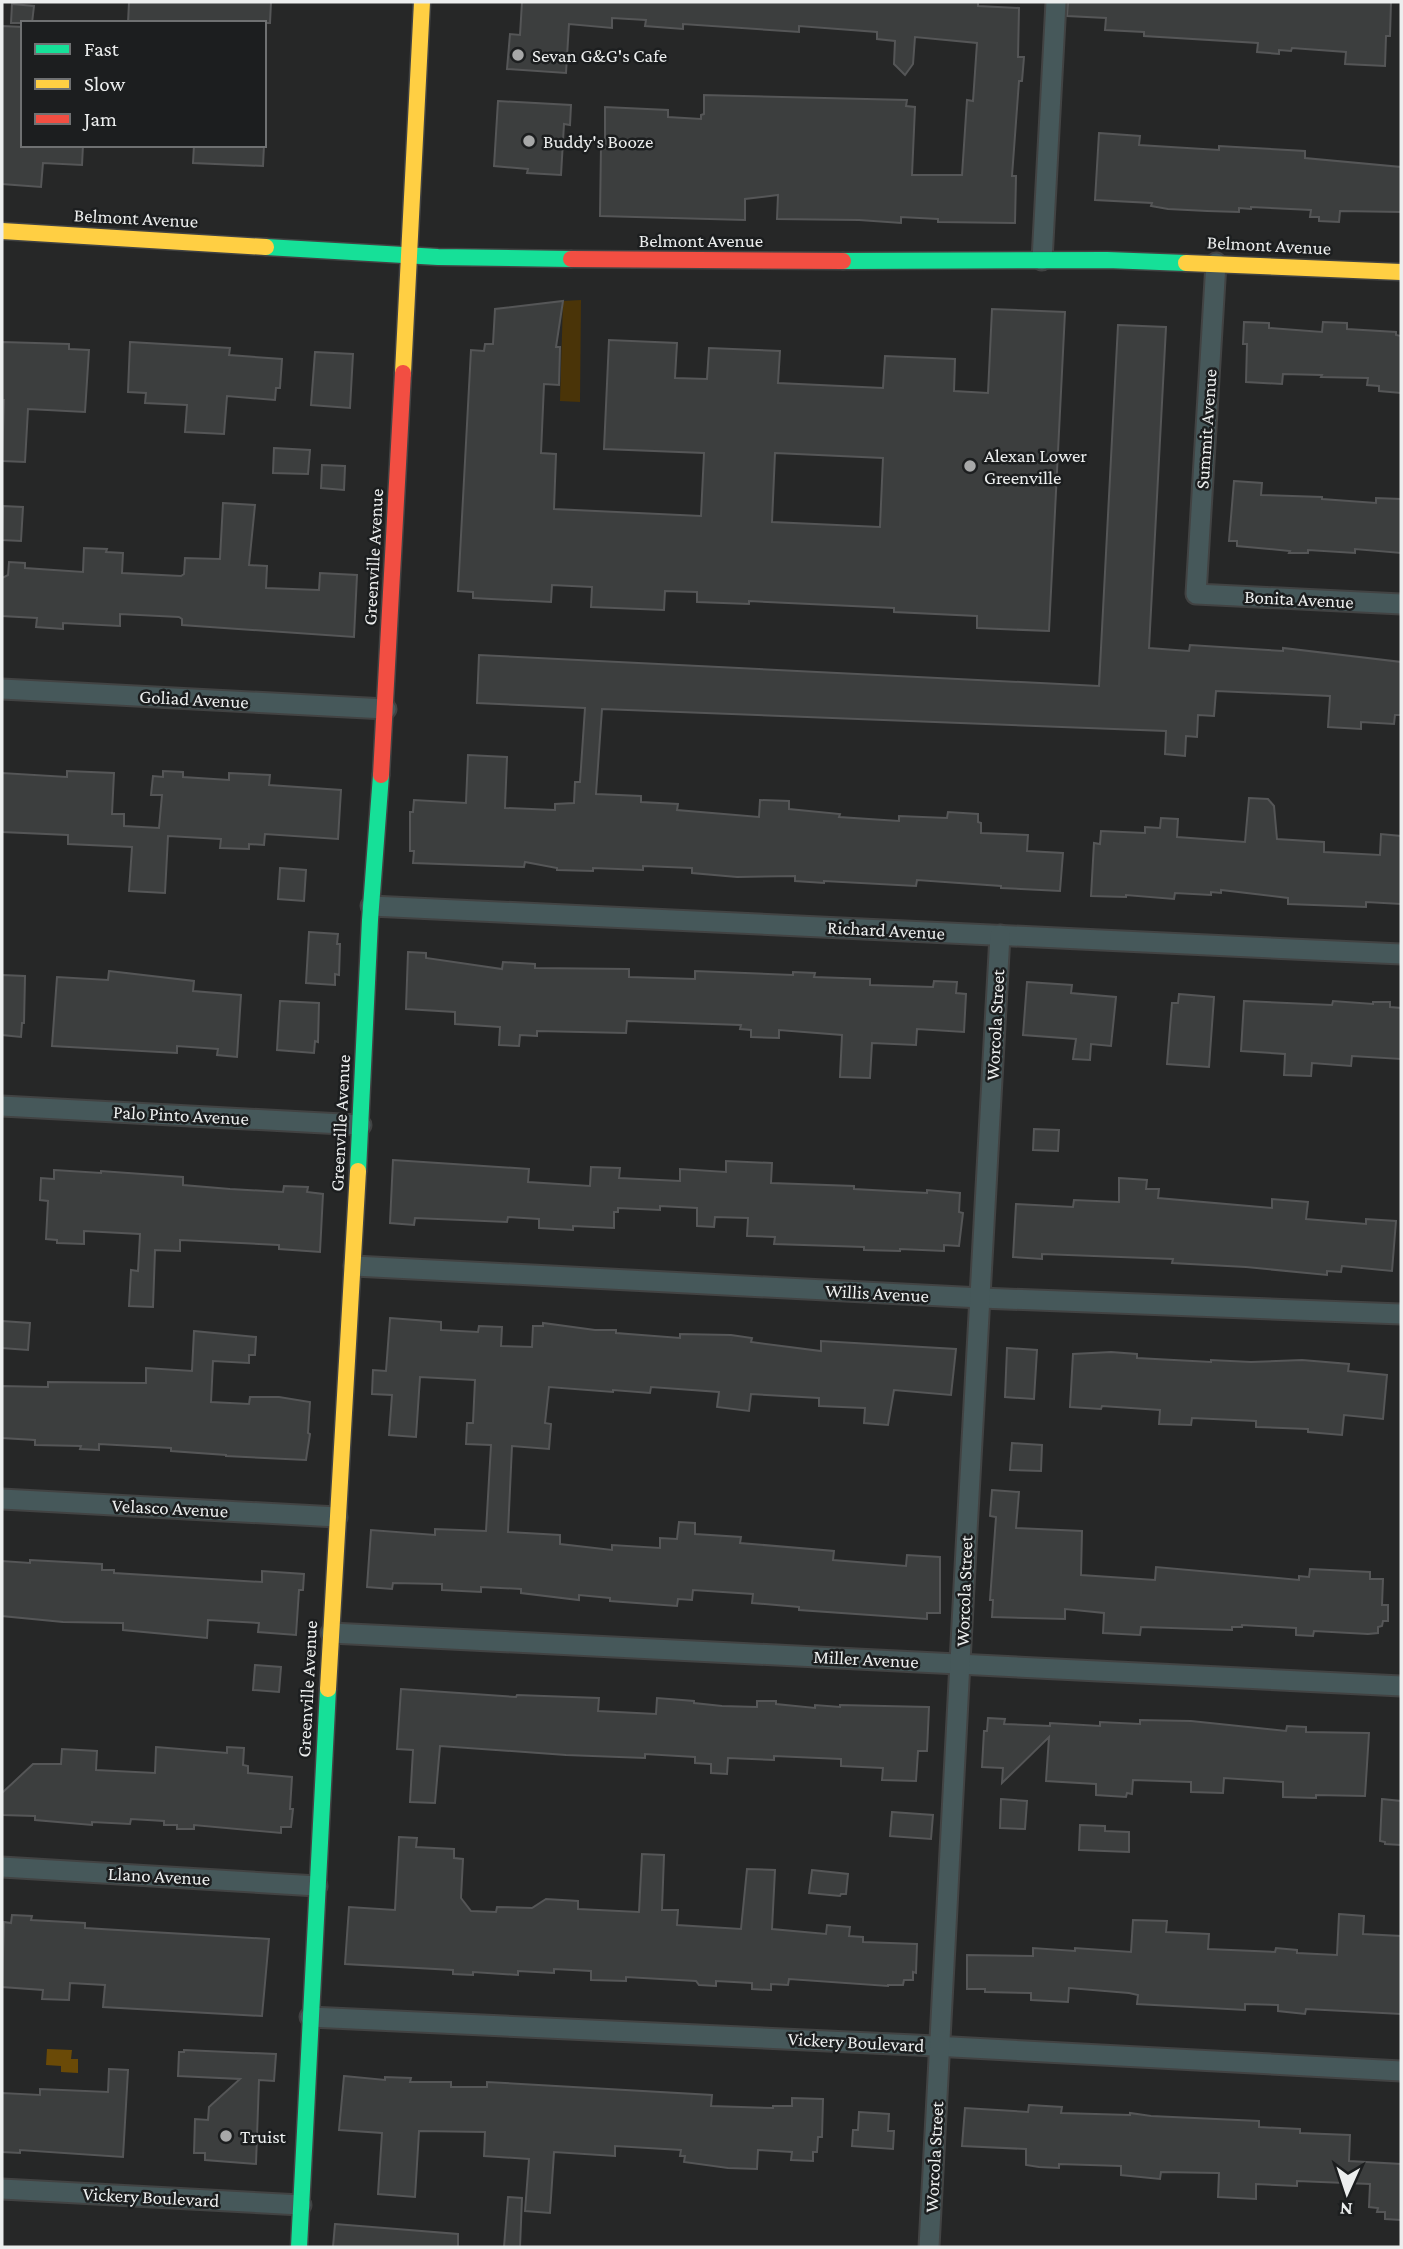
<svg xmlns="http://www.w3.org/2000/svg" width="1403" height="2249" viewBox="0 0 1403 2249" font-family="'Crimson Pro',serif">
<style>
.green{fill:#4a3408}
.water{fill:#6a4a07}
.building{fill:#3c3e3e;stroke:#555657;stroke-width:2;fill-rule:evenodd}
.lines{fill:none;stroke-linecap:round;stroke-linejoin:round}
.street-casing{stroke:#424343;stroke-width:23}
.fast-casing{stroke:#424343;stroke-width:19}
.slow-casing{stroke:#424343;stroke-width:19}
.jam-casing{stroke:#424343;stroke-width:19}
.street{stroke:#46585a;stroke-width:19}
.fast{stroke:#16e098;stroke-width:16}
.slow{stroke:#ffcf43;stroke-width:16}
.jam{stroke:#f24e42;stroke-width:16}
.poi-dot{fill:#a7a8a8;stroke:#1c1e1f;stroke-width:2.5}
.labels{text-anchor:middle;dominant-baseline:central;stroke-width:5;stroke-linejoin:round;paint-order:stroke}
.poi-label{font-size:19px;fill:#eceeee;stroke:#1c1e1f;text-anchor:start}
.street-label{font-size:19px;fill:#eceeee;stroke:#1c1e1f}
</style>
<rect width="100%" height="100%" fill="#262727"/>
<path class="green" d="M581,300l-1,102 -20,-1 3,-100z"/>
<path class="water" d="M47,2049l25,1 -1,9h7v14l-17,-1v-6l-15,-1z"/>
<g class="building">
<path d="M129,2h142l-1,21h-142z"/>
<path d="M522,2h456v4l41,2 -1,49h6l-2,24h-3l-7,95h4l-1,47 -77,-1v-3l-37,-2v6l-42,-3 -82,-1 1,-24 -33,4v21l-145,-4 1,-70h4v-39l63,3v7l33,2v-4l3,-1v-19l203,5 -1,6 9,1 -3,68h50l5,-75 6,1 4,-58 -62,-6 -2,27 -8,11 -11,-11 1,-23 -18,-2v-7l-78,-6v6l-116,-8v5l-38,-3 1,-6 -34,-2v10l-43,-4 -3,49 -59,-4 3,-35 10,1z"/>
<path d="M1068,2h323l-1,34h-4l-1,30 -40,-2 1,-12 -54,-4 -1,3 -12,-1v4l-22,-2 1,-9 -114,-7v-4l-39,-2 1,-12 -39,-2z"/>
<path d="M12,4l22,2 -2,17h-21z"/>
<path d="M2,26l21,1v118h60l-1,20 -39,-2 -2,24 -39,-3z"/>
<path d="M498,101l73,4 -1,20 -6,-1 -3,51 -34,-2 1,-4 -34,-3z"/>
<path d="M1099,133l41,3 -1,9 80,5v-4l86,5v7l96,9v45l-61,-1 -1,11 -20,-1v-4h-9l1,-7 -60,-3v2l-12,-1v4l-32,-1 -39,-2 -17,-3 1,-3 -57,-3z"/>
<path d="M194,145h70l-1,21 -70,-3z"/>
<path d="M563,301l-7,46h4l-1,38 -15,-1 -3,69 15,1 -2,55 147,7 3,-63 -100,-4 5,-109 68,3 -2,35 32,1 2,-31 71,3 -2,32 105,5 2,-32 70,3 -1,32 34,2 4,-84 73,3 -16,319 -72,-3v-12l-83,-4v-4l-145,-7v3l-52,-2v-10l-32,-1 -1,19 -73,-3 1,-20 -40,-2 -1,17 -78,-4v-6l-15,-1 13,-241 13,1 1,-7h8l2,-35zM775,453l108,5 -3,69 -108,-5z"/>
<path d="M1244,322l25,1v5l53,4 1,-10 24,1v6l49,3v3l5,1v57l-22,-2v-5l-12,-1 1,-7 -47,-1 1,-2 -39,-1 -1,10 -36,-2 1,-38h-4z"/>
<path d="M1118,325l48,2 -17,321 40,3 1,-6 93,6v-3l118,14v53h-6l-1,9 -33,-2v7l-33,-2 2,-31 -114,-5 -2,25 -16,-1 -1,22 -11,-1 -1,20 -20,-2 1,-23 -564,-22 -6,85 45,2v6l37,2 -1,6 82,7 1,-17 29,1v8l51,5 -1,3 60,4v-5l48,2 1,-6 30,2v8l3,1v10l47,2 -1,16 36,2 -3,38 -59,-3v-2l-84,-6 -1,6 -92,-5v2l-29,-2v-5l-58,1 -45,-4v-5l-49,-2v4l-50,-2v3l-36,-1v-2l-32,-6 -1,5 -111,-4 1,-12h-4v-39h3l1,-12 52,3 2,-48 39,2 -2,51 50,2v-6l19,-1 1,-21h5l5,-74 -108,-5 2,-48 620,31z"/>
<path d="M2,342l67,2v5l20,1 -4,62 -57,-3 -3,53 -23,-1 2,-61h-2z"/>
<path d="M130,342l100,6 -1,7 53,4 -2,29h-4l-1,12 -48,-4 -3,38 -39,-2 2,-27 -42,-2 1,-10 -18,-1z"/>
<path d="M315,352l38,2 -3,54 -39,-3z"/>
<path d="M274,448l36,2 -2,24 -35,-1z"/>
<path d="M322,465l23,1 -1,24 -23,-2z"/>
<path d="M1234,481l28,2 -1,12 61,2v2l54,4v-5l25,1v54l-46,-4v4l-47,-3v3h-19l1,-2 -53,-5v-5h-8z"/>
<path d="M223,503l32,2 -6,60 18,1 -1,22 53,2 1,-17 37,2 -3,62 -172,-12v-6l-3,-2 -59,-3v12l-57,-3v6l-27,-2 1,-9 -35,-2v-38l6,-3 1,-13 16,1v5l58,4 1,-24 23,1 -1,3 17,1 -1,20 59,3 3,-2 1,-16 35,1z"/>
<path d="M3,506l20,1 -2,34 -19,-1z"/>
<path d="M67,771l47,2 -2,41h12v12l35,2 3,-33h-11l2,-19 10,1v-6l20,1v5l46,3v-7l41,2 -1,10 72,5 -3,49 -73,-5 -1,11 -15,-1v5l-29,-1 1,-9 -53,-3 -3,57 -36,-2 3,-44 -64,-3v-9l-66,-3v-59l65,4z"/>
<path d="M1249,798l19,1 6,7 3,33 47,3v10l56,3 1,-21 20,2v68l-35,-2v5l-78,-3v-6l-67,-8v3l-10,-1v3l-36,-2 -1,6 -48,-4v2l-35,-1 3,-53 6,1 1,-13 44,2v-6l15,1 1,-10 17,1 -1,18 68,5z"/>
<path d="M280,868l26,2 -2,31 -26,-2z"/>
<path d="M309,932l29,2 -1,10h3l-1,31 -4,-1v11l-29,-2z"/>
<path d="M408,952l18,1v5l76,11 1,-7 32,2v4l94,1v8l66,2v-8l98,4v-3l22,1 -1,4 56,2v6l63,2 1,-6 23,1 -1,11 10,1 -2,38 -47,-3 -1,16 -44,-2 -2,35 -30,-1 2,-42 -63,-5v8l-28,-1v-7l-11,-1 1,-4 -114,-4 -1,12 -89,-2v5l-17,-1 -1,11 -20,-1 1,-18 -45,-3v-12l-49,-3z"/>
<path d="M109,971l85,10 -1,10 48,4 -4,62 -20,-2 1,-6 -41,-3v7l-125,-7 5,-69 51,3z"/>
<path d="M2,975l23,1 -1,47h-2l-1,14 -19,-2z"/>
<path d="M1027,982l45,3 -1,8 45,4 -5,49 -20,-2 -1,16 -17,-1 3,-20 -53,-4z"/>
<path d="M1179,994l35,3 -5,70 -42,-3 5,-61h6z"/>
<path d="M280,1001l39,2 -1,39 -3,-1 -1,12 -37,-3z"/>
<path d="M1244,1001l88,4 1,-4 40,3v-2h17v5l11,1v51l-49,-3 -1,10 -39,-3 -1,13 -27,-1 1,-21 -44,-3z"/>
<path d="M1034,1129l25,1 -1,21 -25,-1z"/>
<path d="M393,1160l136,9 -1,13 62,4 1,-19 29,1 -1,10 61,3v-12l46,3v-11l46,2 -1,20 83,3v3l73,4v-3l33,3 -1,19 4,1 -4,33 -15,-1v6l-44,-2v2l-36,-1v-3l-90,-3 1,-7 -28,-1 1,-18 -33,-1 -1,10 -17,-1v-18l-37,-2v4l-42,-2v4h-4v16l-41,-2v4l-34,-2v-9l-31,-2 -1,5 -92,-4 -1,7 -24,-2z"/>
<path d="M54,1170l47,3v-2l82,6v8l47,4 53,3 1,-6 24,1 -1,5 16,2 -3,58 -41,-3v-4l-99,-5v11l-25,-1 -2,57 -24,-1 2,-36 7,1 2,-37 -56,-3v13l-27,-1v-3l-11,-1 2,-38 -8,-1 1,-22 13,1z"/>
<path d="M1119,1178l28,2 -1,9h13l-1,9 114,10v-9l36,3 -2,17 60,5v-5l30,2 -4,50 -50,-5 -1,6 -14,-1v4l-81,-8 -74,-4 1,-4 -131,-5v5l-29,-2 3,-53 57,3 1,-7 45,2z"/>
<path d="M390,1318l51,4v8l37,2 1,-6 23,1 -1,19 31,1 1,-21h10v-3l52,7h21v3l64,5v-4l51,1 21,3 -1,4 70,9v-10l135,8 -5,46 -57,-5 -6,35 -24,-2 1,-15 -46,-2v-8l-68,-4 -2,17 -32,-4 2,-15 -68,-5 -1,6 -37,-3v2l-64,-5 -4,36 6,1 -2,25 -37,-3 -4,86 52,3v9l52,6v-5l48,3v-10l17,1 2,-17 16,1v11l46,3 -1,6 94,8 -1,9 73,6 1,-11 33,2v56h-13v6l-128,-9v-3l-47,-4 1,-9 -60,-4 -1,10 -14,-1 -1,7 -67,-5v-3l-31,-3v5l-58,-7v-4l-40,-2v5l-39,-2v-6l-49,-1 -1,6 -25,-2 4,-57 64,5v-6l51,2 5,-86 -25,-1 1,-21h6l2,-43 -55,-3 -4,60 -27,-2 3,-40 -20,-1 1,-24 13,1z"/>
<path d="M2,1321l28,2 -2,27 -26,-2z"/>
<path d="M194,1331l62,6 -1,18h-6v8l-36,-2 -2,41 38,2 1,-7h29l31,5 -2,31 2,1 -4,26 -80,-4v-1l-55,-4v-3l-72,-4v6l-19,-1 1,-3 -46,-1v-5l-33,-2v-52l46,1v-5l98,1v-15l46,3z"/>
<path d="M1007,1348l30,2 -3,49 -29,-2z"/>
<path d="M1111,1352l26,2v4l74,4v-2l40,2 51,-2 47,4 -1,7 39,4 -4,44 -39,-4 -2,20 -34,-3v-3l-52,-2v-6l-64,-3 -1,7 -32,-1 1,-14 -58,-4 -1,3 -31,-2 3,-53z"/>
<path d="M1012,1443l30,2 -1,26 -31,-1z"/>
<path d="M992,1490l27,2 -3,36 66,3 -1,44 74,5 1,-13 143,13v-4l10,1 1,-8 60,3v7h13l-1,26h6v16h-5l-1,5 -4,1v6l-10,1 -54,-3 -1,5 -17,-1v-7l-54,-3v2h-10v3l-91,-3 -1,8 -37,-2 1,-20 -39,-4v10l-73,-2 1,-17h-3l6,-83 -6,-1z"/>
<path d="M30,1560l72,4v6h12v3l148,9v-11l42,3 -1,16h-4l-3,45 -38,-3 1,-9 -51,-3 -1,18 -84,-8v-7l-60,-1 -61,-6v-55l28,2z"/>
<path d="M255,1665l26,2 -2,25 -26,-2z"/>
<path d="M401,1689l115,8 1,-2 82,3 -1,13 58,3 1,-16 37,3v2l28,3 35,1v-6h19v3l39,4v-3l25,2v-2l89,2 -2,44h-9l-2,30 -34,-1 1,-12 -42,-2v-7l-67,-3v4l-46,-2 -1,16 -16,-1v-9l-16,-1v-6l-50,-3v4l-79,-3 -126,-9 -5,57 -25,-1 3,-52 -16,-1z"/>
<path d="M988,1718l17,1 -1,5 46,2v-3l50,3v-4l40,2v-4l51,1 95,10 1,-5 19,1v5l63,1 -4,63 -49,-1v3l-33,-1v-15l-59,-4 -1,15 -32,-1v-10l-58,-2 -1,14 -5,-1 -1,4 -30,-2v-11l-50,-3 3,-44 -47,46 1,-15 -21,-1 2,-36h3z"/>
<path d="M156,1747l71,6v-6l17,1 -1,17 5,1v7l44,4 -2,32h3l-2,18h-10v6l-87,-8v4h-17v-4h-13v-4l-33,-2 -1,5 -38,-2v3l-57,-5v-4l-33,-1v-22l31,-29h28l1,-15 35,2 -1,19 59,3z"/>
<path d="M1001,1799l26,2 -2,28 -25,-1z"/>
<path d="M1382,1799l19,2v44l-16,-1v-2l-5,-1z"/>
<path d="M892,1812l41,3 -2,24 -41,-3z"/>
<path d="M1080,1825l25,1v5l24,1v20l-50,-2z"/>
<path d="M399,1837l18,1 -1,9 38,2v9l9,1 -2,39 10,13 25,1 1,-5 35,1 14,-9 32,2v8l61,3 3,-58 22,1 -2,55h16l-1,15 64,4 6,-60 28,1 -3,59 54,5 1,-9 23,2 -1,9 14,1v5l54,2 -1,29 -3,-1v8h-9l-1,5h-15v1l-99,-7 -1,6 -17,-1v6l-19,-1v-6l-36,-2v5l-17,-1 -3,-4 -70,-4v4l-35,-1v-9l-37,-2v4l-36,-2v4l-45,-3v3l-20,-1v-4l-108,-6 4,-57 46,3z"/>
<path d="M812,1870l36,4 -2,20h-5l-1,2 -31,-3z"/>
<path d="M1339,1914l25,2 -1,18 38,2v78l-95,-5 -1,5 -27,-3v-6l-33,-1v6l-108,-6 1,-9 -9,-2 -60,-5 -1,14 -37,-2v-7l-46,-1v-3h-18v-34l66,1v-8l42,3v-3l56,4 2,-32 34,1 -1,11 43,2 -1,15 67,3 1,-4 21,2v3l40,2z"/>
<path d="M12,1915l20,1 -1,4 54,3v5l184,11 -7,77 -159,-9 2,-22 -35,-2 -1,17 -27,-1 1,-9 -41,-3 2,-65 7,1z"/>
<path d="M184,2050l92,4 -2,27 -15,-1 -3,84 -51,-4v-7h-11l1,-34 13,1 1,-13 31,-28 -62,-3 1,-24h5z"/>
<path d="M109,2069l19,1 -5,87 -103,-7v3l-18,-1v-59l38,2v-6l68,3z"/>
<path d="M344,2076l41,4v-3l26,1 -1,4h41v5h36v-5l225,13 -1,11 62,2v-2h19v-8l31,1 -1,38h-4l-1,15h-4v9l-22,-1 1,-8 -34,-2 -1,19 -29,-1 -44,-6 1,-6h-5l1,-6 -66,-4v10l-61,-4 -4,61 -25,-2 4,-52 -45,-3 1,-24 -66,-1 -4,66 -37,-3 4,-61 -43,-3z"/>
<path d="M1029,2105l33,2 -1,6 69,2v-2l21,3 108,5v6l41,2v4l50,2 -1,26 52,3v56l-16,-1v-7h-8l1,-4 -9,-1 1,-23 -73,-3v5l-41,-2v15l-38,-2 1,-24 -58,-1 -1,7 -39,-4v-9l-62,-2v4l-20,-1 -13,-2v-16l-64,-3 3,-38 63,4z"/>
<path d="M859,2112l30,2 -1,17h6l-1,18 -41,-3 1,-16h5z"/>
<path d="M508,2197l14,1 -2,49h-16z"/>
<path d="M335,2224l123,10v13h-125z"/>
</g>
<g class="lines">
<g class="street-casing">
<g id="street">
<path d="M1042,260l14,-258"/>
<path d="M1216,263l-20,331 205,10"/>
<path d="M2,689l384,20"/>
<path d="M371,906l1030,48"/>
<path d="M2,1106l359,19"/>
<path d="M354,1266l627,32 420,16"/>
<path d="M2,1499l335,18"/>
<path d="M331,1633l1070,53"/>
<path d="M2,1867l315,19"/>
<path d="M310,2017l605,28 486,26"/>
<path d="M2,2189l299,16"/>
<path d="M929,2247c23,-437 46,-875 71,-1312"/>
</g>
</g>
<g class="fast-casing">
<g id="fast">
<path d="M266,247l172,10 133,2"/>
<path d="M843,261l264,-1 79,3"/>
<path d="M358,1171l12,-251 11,-145"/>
<path d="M299,2247l29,-558"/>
</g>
</g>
<g class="slow-casing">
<g id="slow">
<path d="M2,231l264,16"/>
<path d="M1186,263l215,9"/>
<path d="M403,373l19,-371"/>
<path d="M328,1689l30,-518"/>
</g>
</g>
<g class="jam-casing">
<g id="jam">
<path d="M571,259l272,2"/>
<path d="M381,775l22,-402"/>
</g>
</g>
<use href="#street" class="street"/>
<use href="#fast" class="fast"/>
<use href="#slow" class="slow"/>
<use href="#jam" class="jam"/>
</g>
<g class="poi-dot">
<circle cx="518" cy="55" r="7"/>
<circle cx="529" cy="141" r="7"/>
<circle cx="970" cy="466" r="7"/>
<circle cx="226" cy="2136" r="7"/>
</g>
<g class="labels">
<g class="poi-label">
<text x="532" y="55">Sevan G&amp;G's Cafe</text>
<text x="543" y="141">Buddy's Booze</text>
<text x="984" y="455">Alexan Lower<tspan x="984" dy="22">Greenville</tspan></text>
<text x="240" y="2136">Truist</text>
</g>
<g class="street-label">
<text transform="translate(136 218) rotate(3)">Belmont Avenue</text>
<text x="701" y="240">Belmont Avenue</text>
<text transform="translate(1269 245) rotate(3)">Belmont Avenue</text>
<text transform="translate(1206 429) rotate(-86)">Summit Avenue</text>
<text transform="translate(373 557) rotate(-87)">Greenville Avenue</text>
<text transform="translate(1299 599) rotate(3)">Bonita Avenue</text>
<text transform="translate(194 699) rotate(3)">Goliad Avenue</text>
<text transform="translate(886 930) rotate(3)">Richard Avenue</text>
<text transform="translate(995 1025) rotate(-87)">Worcola Street</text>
<text transform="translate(181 1115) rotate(3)">Palo Pinto Avenue</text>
<text transform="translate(340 1123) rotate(-87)">Greenville Avenue</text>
<text transform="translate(877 1293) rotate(3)">Willis Avenue</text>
<text transform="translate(170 1508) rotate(3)">Velasco Avenue</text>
<text transform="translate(964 1591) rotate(-88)">Worcola Street</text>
<text transform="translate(866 1659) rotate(3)">Miller Avenue</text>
<text transform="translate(307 1689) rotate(-87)">Greenville Avenue</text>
<text transform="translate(159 1876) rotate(3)">Llano Avenue</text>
<text transform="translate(856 2042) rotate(3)">Vickery Boulevard</text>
<text transform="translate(934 2157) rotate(-87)">Worcola Street</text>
<text transform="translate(151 2197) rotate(3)">Vickery Boulevard</text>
</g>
</g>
<rect width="1403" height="2249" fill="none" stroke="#eceeee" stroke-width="7"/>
<rect x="21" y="21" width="245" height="126" fill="#1c1e1f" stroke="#6f7172" stroke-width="2"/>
<rect x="35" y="44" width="35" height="10" fill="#16e098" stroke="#6f7172" stroke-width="2"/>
<text x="84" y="56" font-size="21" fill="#eceeee">Fast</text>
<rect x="35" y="79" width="35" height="10" fill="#ffcf43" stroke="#6f7172" stroke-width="2"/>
<text x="84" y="91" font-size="21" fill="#eceeee">Slow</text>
<rect x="35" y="114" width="35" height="10" fill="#f24e42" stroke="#6f7172" stroke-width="2"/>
<text x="84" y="126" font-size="21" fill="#eceeee">Jam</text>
<g transform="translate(1347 2193) rotate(183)" stroke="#1c1e1f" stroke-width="5" paint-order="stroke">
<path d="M0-5L12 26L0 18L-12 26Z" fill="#eceeee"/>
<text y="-10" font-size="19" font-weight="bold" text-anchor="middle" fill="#eceeee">N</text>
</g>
</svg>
